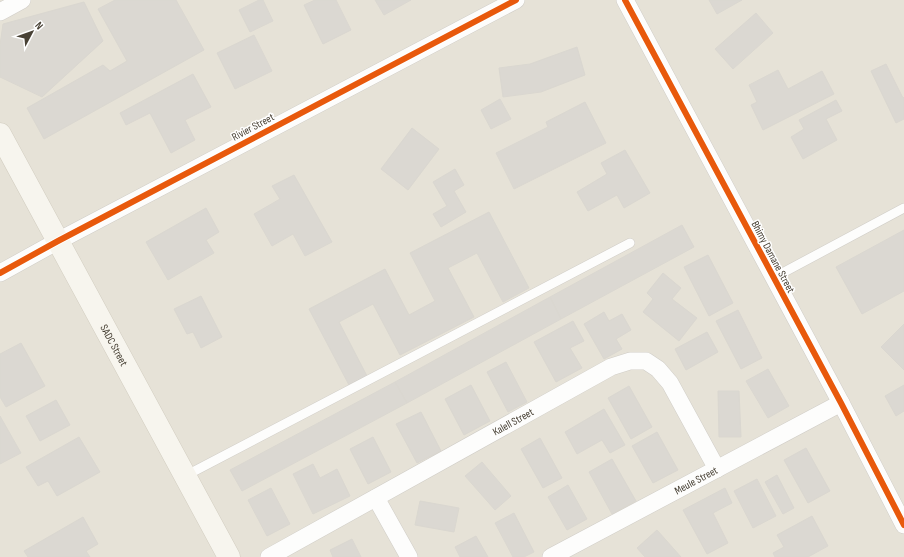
<svg xmlns="http://www.w3.org/2000/svg" width="904" height="557" viewBox="0 0 904 557" font-family="'Sofia Sans Condensed',sans-serif">
<style>
.residential{fill:#e6e2d7}
.building{fill:#dbd8d2;stroke:#dad7d0}
.lines{fill:none;stroke-linecap:round;stroke-linejoin:round}
.lane-casing{stroke:#d0cdc7;stroke-width:10}
.street-casing{stroke:#d0cdc7;stroke-width:18}
.secondary-casing{stroke:#d2cdc0;stroke-width:23}
.lane{stroke:#fdfdfc;stroke-width:9}
.street{stroke:#fdfdfc;stroke-width:17}
.secondary{stroke:#f7f5ee;stroke-width:22}
.cycleway-casing{stroke:#fff;stroke-width:8}
.cycleway{stroke:#e8590c;stroke-width:6}
.labels{text-anchor:middle;dominant-baseline:central;stroke-width:3;stroke-linejoin:round;paint-order:stroke}
.street-label{font-size:11px;fill:#484135;stroke:#fff}
</style>
<rect width="100%" height="100%" fill="#f2f0ea"/>
<rect class="residential" x="0" y="0" width="904" height="557"/>
<g class="building">
<path d="M115,0h61l28,50 -160,89 -17,-31 76,-43 7,6 17,-10 -29,-52z"/>
<path d="M259,0h4l10,21 -23,11 -11,-22z"/>
<path d="M315,0h21l15,30 -28,14 -19,-39z"/>
<path d="M375,0h36l-27,15z"/>
<path d="M709,0h33l-25,14z"/>
<path d="M84,2l19,39 -61,56 -42,-20v-32l3,-21z"/>
<path d="M756,13l17,20 -40,36 -18,-20z"/>
<path d="M254,35l18,36 -37,18 -18,-36z"/>
<path d="M577,47l8,28 -44,17 -38,5 -4,-29 31,-4z"/>
<path d="M886,64l17,34 1,-1v22l-8,4 -25,-52z"/>
<path d="M778,70l10,19 34,-18 12,23 -71,36 -12,-25 6,-3 -8,-17z"/>
<path d="M193,74l18,33 -26,13 10,20 -24,13 -21,-40 -24,12 -6,-12z"/>
<path d="M500,99l11,20 -20,10 -10,-19z"/>
<path d="M836,100l6,11 -16,8 11,21 -34,19 -12,-22 13,-8 -5,-9z"/>
<path d="M585,102l21,41 -92,46 -18,-36 52,-26 -2,-5z"/>
<path d="M412,128l27,21 -31,41 -27,-21z"/>
<path d="M625,150l25,43 -26,15 -7,-13 -29,16 -11,-19 30,-18 -6,-11z"/>
<path d="M455,169l9,16 -10,6 12,21 -25,15 -8,-13 14,-8 -14,-24z"/>
<path d="M294,175l38,67 -27,14 -12,-22 -21,12 -18,-32 26,-15 -8,-13z"/>
<path d="M206,208l13,24 -13,8 8,13 -46,27 -22,-38z"/>
<path d="M489,212l40,76 -26,14 -26,-49 -29,15 26,49 -74,38 -27,-51 -34,18 28,54 -18,9 -40,-76 76,-40 24,46 26,-14 -25,-48z"/>
<path d="M682,225l12,22 -133,72 -11,-22z"/>
<path d="M904,230v61l-42,23 -26,-47z"/>
<path d="M708,255l25,48 -24,13 -25,-49z"/>
<path d="M663,273l18,15 -9,11 25,19 -18,23 -36,-29 10,-13 -6,-6z"/>
<path d="M201,296l21,41 -21,11 -8,-16 -6,2 -13,-25z"/>
<path d="M550,297l11,22 -154,84 -12,-21z"/>
<path d="M738,310l24,48 -21,11 -25,-48z"/>
<path d="M604,312l5,9 13,-7 9,16 -15,9 6,10 -18,10 -20,-35z"/>
<path d="M573,321l11,20 -14,7 12,20 -26,14 -22,-40z"/>
<path d="M904,324v46l-23,-23z"/>
<path d="M707,332l11,20 -32,18 -11,-21z"/>
<path d="M21,343l24,43 -39,21 -6,-10v-43z"/>
<path d="M506,362l21,40 -19,10 -21,-40z"/>
<path d="M768,369l21,37 -21,12 -22,-37z"/>
<path d="M395,382l12,21 -165,88 -12,-21z"/>
<path d="M471,385l19,36 -26,14 -19,-36z"/>
<path d="M904,385v26l-8,5 -11,-20z"/>
<path d="M629,386l23,41 -21,12 -23,-41z"/>
<path d="M718,391h21l2,46h-22z"/>
<path d="M56,400l14,25 -30,16 -14,-25z"/>
<path d="M604,409l21,36 -15,8 -8,-13 -25,14 -12,-22z"/>
<path d="M421,412l20,39 -24,12 -21,-39z"/>
<path d="M0,416l21,37 -21,11z"/>
<path d="M657,432l21,38 -25,13 -21,-37z"/>
<path d="M79,437l21,35 -43,24 -9,-15 -10,5 -12,-19z"/>
<path d="M373,437l18,35 -23,12 -18,-35z"/>
<path d="M540,438l22,40 -19,10 -22,-39z"/>
<path d="M806,448l24,43 -22,12 -24,-43z"/>
<path d="M612,459l24,42 -24,13 -23,-42z"/>
<path d="M482,462l29,34 -16,14 -30,-34z"/>
<path d="M313,464l7,14 17,-9 13,27 -37,18 -20,-40z"/>
<path d="M777,475l17,33 -11,6 -18,-32z"/>
<path d="M757,479l19,37 -23,12 -19,-37z"/>
<path d="M568,485l19,34 -20,11 -19,-33z"/>
<path d="M271,488l19,36 -23,12 -19,-36z"/>
<path d="M725,488l7,15 -19,10 15,30 -21,11 -24,-44z"/>
<path d="M420,501l39,7 -5,24 -39,-7z"/>
<path d="M514,513l20,39 -10,5h-11l-18,-34z"/>
<path d="M812,516l16,30 -20,11h-33l-2,-4 11,-6 -7,-12z"/>
<path d="M83,517l15,27 -12,7 4,6h-62l-4,-6z"/>
<path d="M657,530l24,27h-36l-8,-9z"/>
<path d="M476,536l12,21h-28l-5,-10z"/>
<path d="M352,539l9,18h-28l-3,-7z"/>
</g>
<g class="lines">
<g class="lane-casing">
<g id="lane">
<path d="M773,278l131,-70"/>
<path d="M185,476l445,-233"/>
</g>
</g>
<g class="street-casing">
<g id="street">
<path d="M625,0l216,403 63,122"/>
<path d="M0,12l22,-12"/>
<path d="M0,273l58,-32 458,-241"/>
<path d="M376,498l33,59"/>
<path id="s1" d="M269,557l342,-190 19,-6h16l12,8 12,14 47,86"/>
<path id="s2" d="M551,557l290,-154"/>
</g>
</g>
<g class="secondary-casing">
<g id="secondary">
<path id="s3" d="M0,134l229,423"/>
</g>
</g>
<use href="#lane" class="lane"/>
<use href="#street" class="street"/>
<use href="#secondary" class="secondary"/>
<g class="cycleway-casing">
<g id="cycleway">
<path d="M625,0l216,403 63,122"/>
<path d="M0,273l58,-32 458,-241"/>
</g>
</g>
<use href="#cycleway" class="cycleway"/>
</g>
<g class="labels">
<g class="street-label">
<text transform="translate(253 127) rotate(-28)">Rivier Street</text>
<text transform="translate(773 257) rotate(62)">Bhimy Damane Street</text>
<text stroke="none"><textPath href="#s3" startOffset="240">SADC Street</textPath></text>
<text stroke="none"><textPath href="#s1" startOffset="279">Kalell Street</textPath></text>
<text stroke="none"><textPath href="#s2" startOffset="164">Meule Street</textPath></text>
</g>
</g>
<g transform="translate(32 32) rotate(49)" stroke="#ffffff" stroke-width="3" paint-order="stroke">
<path d="M0-3L7 15L0 10L-7 15Z" fill="#484135"/>
<text y="-6" font-size="11" font-weight="bold" text-anchor="middle" fill="#484135">N</text>
</g>
</svg>
